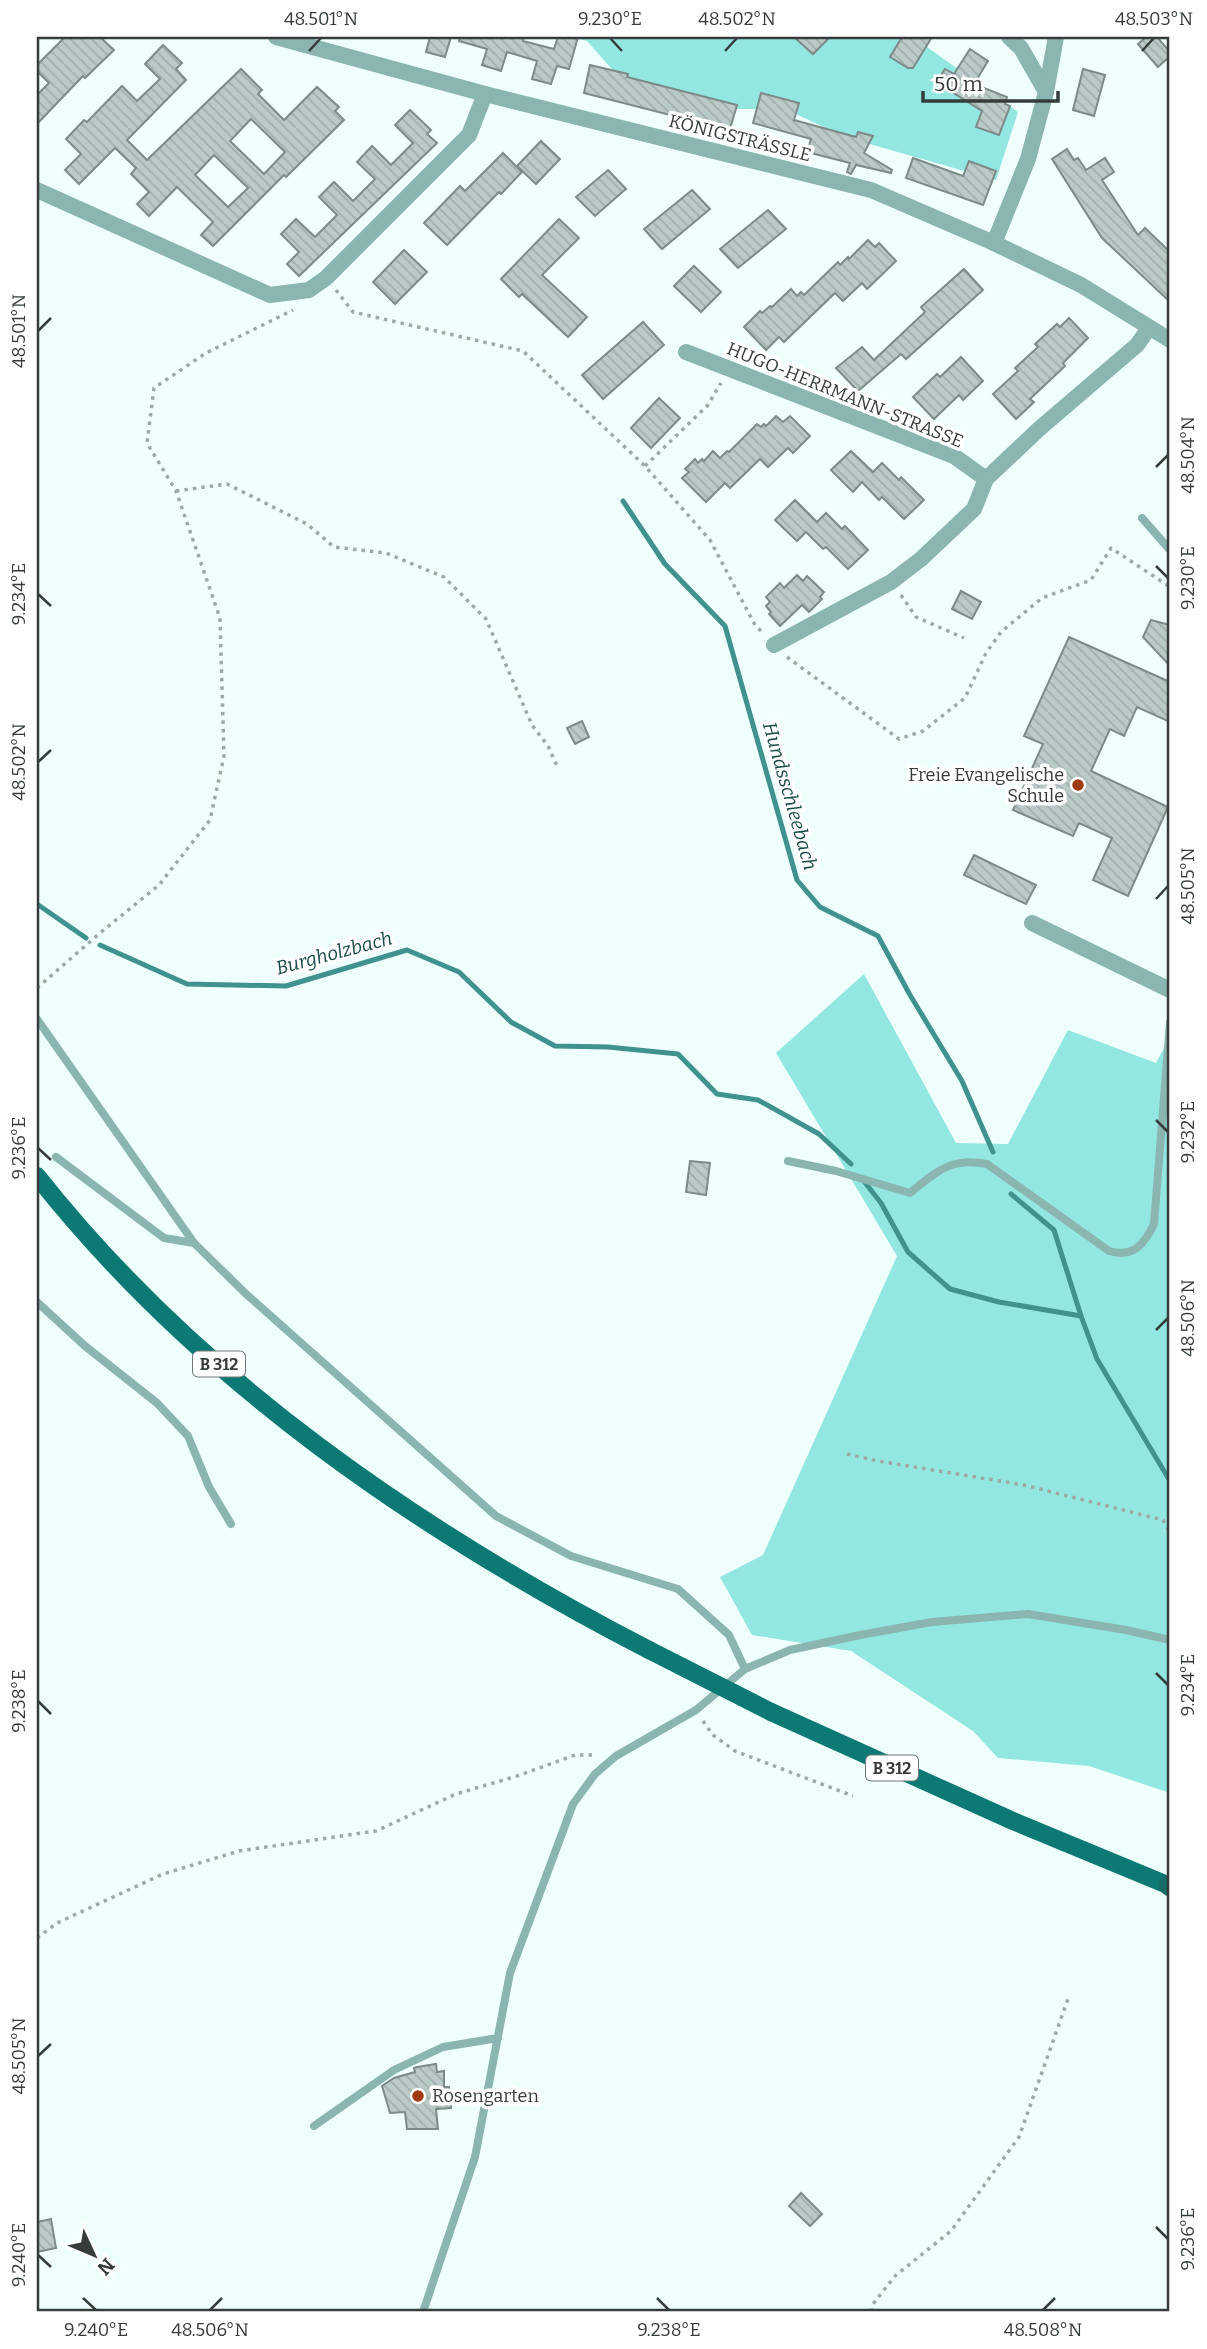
<svg xmlns="http://www.w3.org/2000/svg" width="1207" height="2349" viewBox="0 0 1207 2349" font-family="Bitter,serif">
<style>
.green{fill:#93e7e1}
.lines{fill:none;stroke-linecap:round;stroke-linejoin:round}
.stream{stroke:#40928e;stroke-width:5}
.building{fill:url(#building-back-hatch);stroke:#7c8a89;stroke-width:2;fill-rule:evenodd}
.path{stroke:#9da9a7;stroke-width:3.5;stroke-dasharray:3.5 5;stroke-linecap:butt}
.service{stroke:#8ab5b1;stroke-width:8}
.minor{stroke:#8ab5b1;stroke-width:16}
.primary{stroke:#0c7974;stroke-width:18}
.trunk{stroke:#166b66;stroke-width:19}
.primary-bridge{stroke:#0c7974;stroke-width:18}
.ticks{fill:none;stroke:#363c3c;stroke-width:2.5}
.poi-dot{fill:#9f3a0f;stroke:#fff;stroke-width:2.5}
.labels{text-anchor:middle;dominant-baseline:central;stroke-width:7;stroke-linejoin:round;paint-order:stroke}
.shield{fill:#fff;stroke:#727676;stroke-width:2}
.shield-label{font-size:16px;font-weight:bold;fill:#363c3c}
.street-label{font-size:18px;fill:#363c3c;stroke:#fff}
.poi-label{font-size:18px;fill:#363c3c;stroke:#fff;text-anchor:end}
.water-label{font-size:19px;font-style:italic;fill:#174946;stroke:#fff}
.neatline{fill:none;stroke:#363c3c;stroke-width:2.5}
.ticks-label{font-size:18px;text-anchor:middle;fill:#363c3c}
</style>
<defs>
<pattern id="building-back-hatch" width="6" height="6" patternUnits="userSpaceOnUse" patternTransform="scale(1.75)"><rect width="6" height="6" fill="#bacac8"/><path d="M-1 5l2 2M0 0l6 6M5-1l2 2" fill="none" stroke="#a0aead"/></pattern>
</defs>
<rect width="100%" height="100%" fill="#effffd"/>
<g class="green">
<path d="M571,37h342l105,75 -22,68 -151,-43 -60,-28h-52l-116,-34 -30,-34z"/>
<path d="M864,974l92,169 52,1 60,-114 88,33 14,-26v756l-81,-27 -91,-8 -25,-27 -122,-80 -99,-16 -32,-58 43,-22 134,-299 -121,-203z"/>
</g>
<g class="lines">
<g class="stream">
<path d="M623,501l42,63 60,62 72,254 23,27 58,29 32,59 52,86 31,71"/>
<path d="M37,904l49,34"/>
<path d="M100,945l87,39 99,2 121,-36 52,22 52,50 44,24 53,1 70,7 39,40 41,6 61,34 32,30"/>
<path d="M863,1180l18,23 27,49 42,37 49,13 82,14"/>
<path d="M1011,1194l43,36 27,86 16,43 73,122"/>
</g>
</g>
<g class="building">
<path d="M65,37h35l14,13 -29,28 -2,-2 -46,48v-29l12,-12 -12,-12v-6z"/>
<path d="M430,37h21l-6,20 -19,-5z"/>
<path d="M460,37h64l-1,4 31,8 4,-12h20l-9,32 -12,-3 -6,18 -19,-5 5,-18 -30,-9 -6,19 -19,-6 5,-16 -28,-8z"/>
<path d="M794,37h36l-17,17z"/>
<path d="M902,37h30l-19,31h-5l-18,-11z"/>
<path d="M1146,37h11l13,15v4l-12,11 -20,-23z"/>
<path d="M163,45l19,18 -6,6 10,11 -59,60 20,20 94,-91 21,21 -4,4 26,26 33,-33 22,20 -4,4 9,9 -58,57 -2,-2 -71,71 -12,-11 12,-13 -36,-35 -28,29 -12,-12 12,-12 -18,-18 5,-6 -21,-20 -36,36 -14,-14 16,-16 -15,-15 18,-19 3,2 35,-36 15,15 23,-22 -15,-15zM251,119l34,33 -21,22 -34,-33zM214,155l34,33 -20,19 -33,-32z"/>
<path d="M970,49l18,12 -14,23 33,13 -2,7 5,2 -11,29 -23,-8 6,-16 -46,-29 9,-13 9,5z"/>
<path d="M590,65l38,9 -1,3 110,28 -7,24 -56,-15v2l-90,-23z"/>
<path d="M1083,69l22,6 -11,41 -21,-6z"/>
<path d="M761,93l38,10 -5,17 62,17 2,-5 15,4 -9,17 28,17 -1,3 -35,-8 -5,9 -4,-2 3,-9 -43,-11 4,-13 -58,-16z"/>
<path d="M410,110l21,20 -4,4 10,9 -138,133 -12,-12 12,-12 -18,-18 15,-15 19,18 22,-22 -18,-18 15,-15 19,19 22,-22 -18,-17 15,-16 19,19 22,-22 -18,-18z"/>
<path d="M541,141l19,18 -24,25 -19,-18z"/>
<path d="M1067,149l7,11 4,-2 8,12 19,-12 9,14 -12,8 36,55 7,-7 25,24v50l-68,-64 -50,-79z"/>
<path d="M503,153l19,19 -21,22 -2,-2 -52,53 -23,-22 36,-37 5,5z"/>
<path d="M913,158l50,18 6,-15 27,10 -13,34 -77,-27z"/>
<path d="M608,170l18,19 -31,27 -19,-19z"/>
<path d="M692,190l18,19 -48,40 -18,-20z"/>
<path d="M768,210l18,19 -48,39 -18,-19z"/>
<path d="M559,219l20,19 -37,37 45,42 -19,20 -46,-43 -3,3 -18,-18z"/>
<path d="M868,240l7,7 4,-4 17,18 -29,28 -5,-6 -19,18 -8,-8 -51,49 -5,-5 -13,13 -22,-23 16,-16 2,2 8,-7 2,1 19,-18 6,7 4,-4 3,3 32,-31 2,-2 2,3 8,-8 1,2z"/>
<path d="M404,250l23,22 -32,32 -22,-22z"/>
<path d="M694,266l27,26 -20,20 -27,-26z"/>
<path d="M964,269l19,21 -77,69 -5,-5 -43,37 -22,-23 26,-21 12,13 51,-48 -4,-5z"/>
<path d="M1069,318l19,20 -25,25 2,3 -35,33 4,3 -18,17 -23,-25 25,-23 -3,-3 23,-21 -3,-3 22,-20 3,3z"/>
<path d="M643,322l21,23 -61,54 -21,-24z"/>
<path d="M961,357l22,24 -20,19 -4,-5 -25,24 -21,-22 24,-23 3,3z"/>
<path d="M659,398l21,20 -29,30 -20,-20z"/>
<path d="M776,416l7,6 7,-6 20,20 -17,17 -5,-5 -20,19 -8,-8 -30,29 -5,-5 -19,19 -24,-24 7,-6 -4,-3 10,-10 3,4 4,-4 2,2 9,-10 7,7 7,-7 2,1 28,-28 4,3 3,-3 2,2z"/>
<path d="M851,451l22,21 9,-9 17,17 2,-3 23,23 -20,19 -22,-22 -3,3 -17,-18 -9,10 -22,-22z"/>
<path d="M795,500l22,22 9,-9 16,16 3,-3 23,24 -20,19 -22,-22 -3,2 -17,-17 -9,9 -22,-21z"/>
<path d="M797,575l6,6 4,-5 17,16 -4,5 2,2 -13,13 -7,-7 -22,21 -11,-12 2,-2 -5,-6 4,-4 -4,-5 14,-14 4,5z"/>
<path d="M961,591l20,11 -9,17 -20,-10z"/>
<path d="M1151,620l19,5v41l-27,-29z"/>
<path d="M1069,637l101,45v40l-33,-15 -13,29 -14,-7 -19,42 77,36 -40,89 -35,-16 19,-42 -33,-15 -6,13 -60,-26 30,-66 -19,-8z"/>
<path d="M582,721l7,16 -14,7 -8,-16z"/>
<path d="M974,855l62,30 -10,19 -62,-29z"/>
<path d="M690,1161l20,2 -4,32 -20,-3z"/>
<path d="M436,2064l1,8 7,-1v16h5l2,21 -15,1 2,20h-31l-2,-17 -15,1 -8,-27 12,-8 21,-6 -1,-4 3,-1z"/>
<path d="M801,2193l21,21 -12,12 -21,-20z"/>
<path d="M51,2219l5,29 -19,4v-30z"/>
</g>
<g class="lines">
<g class="path">
<path d="M336,290l17,22 170,39 122,115 65,74 45,85 9,9"/>
<path d="M645,466l62,-60 14,-23"/>
<path d="M176,491l51,-7 80,40 27,23 52,6 58,24 42,42 46,106 16,21 10,22"/>
<path d="M901,595l15,22 48,21"/>
<path d="M787,657l112,82 24,-8 42,-33 21,-45 15,-21 41,-34 49,-18 20,-32 59,39"/>
<path d="M37,988l63,-55 59,-48 51,-65 14,-64 -4,-138 -44,-127 -29,-48 7,-55 52,-35 87,-43"/>
<path d="M847,1454l31,7 146,24 139,35 7,12"/>
<path d="M703,1721l10,14 22,16 118,45"/>
<path d="M37,1938l20,-15 106,-49 76,-23 137,-20 80,-37 61,-18 58,-21h21"/>
<path d="M872,2312l1,-8 22,-28 56,-45 68,-94 50,-141"/>
</g>
<g class="service">
<path d="M1142,518l28,32"/>
<path d="M37,1019l157,224 51,50 251,223 75,40 107,33 51,46 16,34"/>
<path d="M56,1157l108,81 30,5"/>
<path d="M788,1161l48,10 74,22c27,-22 41,-36 77,-29l122,87c24,7 35,-6 45,-27l16,-202"/>
<path d="M37,1302l48,44 72,57 31,33 21,51 22,37"/>
<path d="M314,2126l80,-56 49,-23 55,-9"/>
<path d="M423,2312l52,-155 35,-184 63,-169 22,-30 21,-18 80,-46 49,-41 45,-19 70,-15 72,-13 96,-8 98,16 44,10"/>
</g>
<g class="minor">
<path d="M276,37l209,57 386,96 123,53 87,42 89,55"/>
<path d="M1009,37l12,11 25,44"/>
<path d="M37,190l233,105 39,-5 17,-12 143,-143 16,-41"/>
<path d="M994,243l34,-84 18,-67 10,-55"/>
<path d="M686,352l268,104 32,23"/>
<path d="M774,645l117,-63 30,-23 53,-50 12,-30 53,-50 98,-84 12,-17"/>
<path d="M1032,923l138,67"/>
</g>
<g class="primary">
<path d="M37,1176c162,205 382,355 612,474"/>
<path d="M771,1712l242,109 157,65"/>
</g>
<path class="trunk" d="M1168,1885l2,2"/>
<path class="primary-bridge" d="M649,1650l122,62"/>
</g>
<path class="ticks" d="M610,38l12,13M309,51l12,-13M725,51l12,-13M1142,51l12,-13M38,331l13,-13M1156,467l12,-12M1156,566l12,12M38,594l13,12M38,762l13,-12M1156,899l12,-13M1156,1120l12,12M38,1148l13,12M1156,1330l12,-12M1156,1673l12,12M38,1701l13,13M38,2056l13,-12M1156,2227l12,12M38,2255l13,12M83,2298l13,12M657,2298l12,12M210,2310l12,-12M1043,2310l12,-12"/>
<g class="poi-dot">
<circle cx="1078" cy="785" r="7"/>
<circle cx="418" cy="2096" r="7"/>
</g>
<g class="labels">
<g class="shield">
<rect x="193" y="1351.5" width="52" height="25" rx="5"/>
<rect x="866" y="1755.5" width="52" height="25" rx="5"/>
</g>
<g class="shield-label">
<text x="219" y="1364">B 312</text>
<text x="892" y="1768">B 312</text>
</g>
<g class="street-label">
<text transform="translate(740 138) rotate(14)">KÖNIGSTRÄSSLE</text>
<text transform="translate(845 395) rotate(22)">HUGO-HERRMANN-STRASSE</text>
</g>
<g class="poi-label">
<text x="1064" y="775">Freie Evangelische<tspan x="1064" dy="21">Schule</tspan></text>
<text x="432" y="2096" text-anchor="start">Rosengarten</text>
</g>
<g class="water-label">
<text transform="translate(790 796) rotate(74)">Hundsschleebach</text>
<text transform="translate(334 953) rotate(-15)">Burgholzbach</text>
</g>
</g>
<rect width="1207" height="2349" fill="none" stroke="#ffffff" stroke-width="77"/>
<g transform="translate(94 2255) rotate(134)" stroke="#ffffff" stroke-width="5" paint-order="stroke">
<path d="M0-5L12 26L0 18L-12 26Z" fill="#363c3c"/>
<text y="-10" font-size="19" font-weight="bold" text-anchor="middle" fill="#363c3c">N</text>
</g>
<path d="M923 91v10h135v-10" fill="none" stroke="#363c3c" stroke-width="3.5"/>
<text x="934" y="91" font-size="21" fill="#363c3c" stroke="#ffffff" stroke-width="5" paint-order="stroke">50 m</text>
<rect x="38" y="38" width="1130" height="2272" class="neatline"/>
<g class="ticks-label">
<text x="321" y="25">48.501°N</text>
<text x="610" y="25">9.230°E</text>
<text x="737" y="25">48.502°N</text>
<text x="1154" y="25">48.503°N</text>
<text transform="translate(19 331) rotate(-90)" y="6">48.501°N</text>
<text transform="translate(1188 455) rotate(-90)" y="6">48.504°N</text>
<text transform="translate(1188 578) rotate(-90)" y="6">9.230°E</text>
<text transform="translate(19 594) rotate(-90)" y="6">9.234°E</text>
<text transform="translate(19 762) rotate(-90)" y="6">48.502°N</text>
<text transform="translate(1188 886) rotate(-90)" y="6">48.505°N</text>
<text transform="translate(1188 1132) rotate(-90)" y="6">9.232°E</text>
<text transform="translate(19 1148) rotate(-90)" y="6">9.236°E</text>
<text transform="translate(1188 1318) rotate(-90)" y="6">48.506°N</text>
<text transform="translate(1188 1685) rotate(-90)" y="6">9.234°E</text>
<text transform="translate(19 1701) rotate(-90)" y="6">9.238°E</text>
<text transform="translate(19 2056) rotate(-90)" y="6">48.505°N</text>
<text transform="translate(1188 2239) rotate(-90)" y="6">9.236°E</text>
<text transform="translate(19 2255) rotate(-90)" y="6">9.240°E</text>
<text x="96" y="2336">9.240°E</text>
<text x="210" y="2336">48.506°N</text>
<text x="669" y="2336">9.238°E</text>
<text x="1043" y="2336">48.508°N</text>
</g>
</svg>
